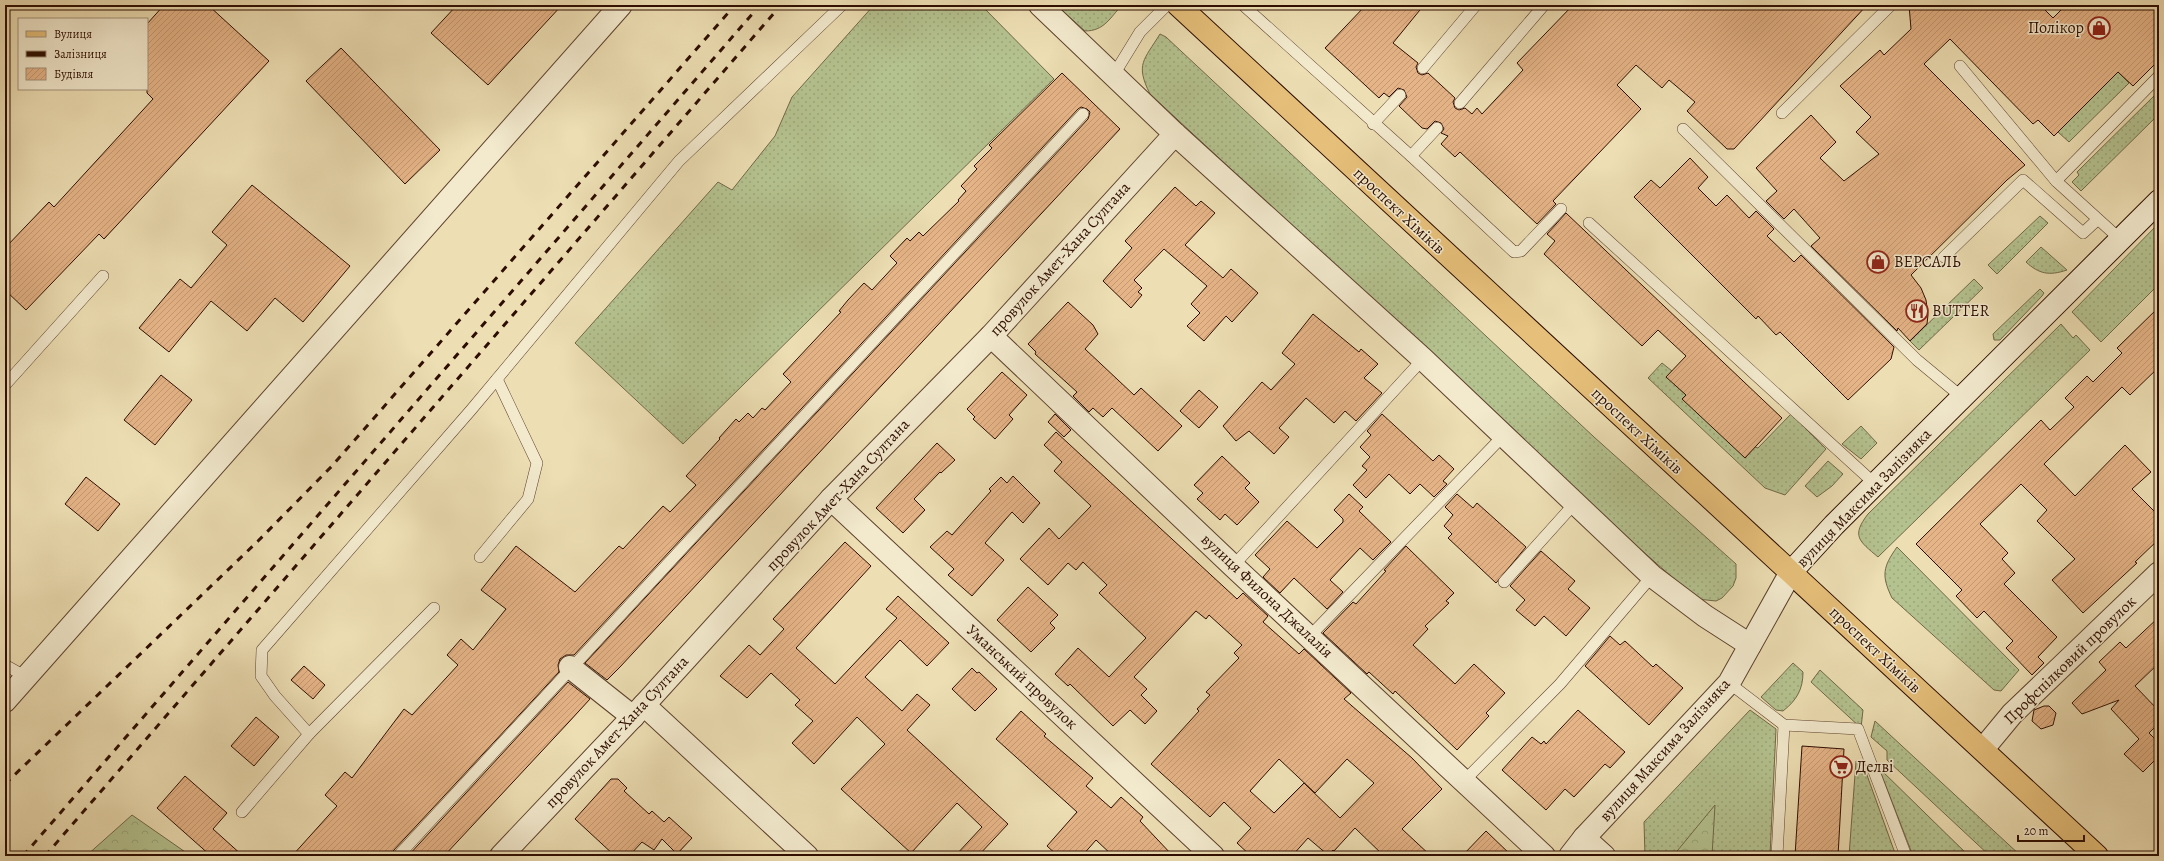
<svg xmlns="http://www.w3.org/2000/svg" width="2164" height="861" viewBox="0 0 2164 861" font-family="Alegreya,serif">
<style>
.grass{fill:url(#grass-dots);stroke:#716848}
.forest{fill:url(#forest-crowns);stroke:#716848}
.building{fill:url(#building-hatch);stroke:#2e0d01;fill-rule:evenodd}
.lines{fill:none;stroke-linecap:round;stroke-linejoin:round}
.service-casing{stroke:#5e412e;stroke-width:12}
.minor-casing{stroke:#5e412e;stroke-width:24}
.tertiary-casing{stroke:#5e412e;stroke-width:24}
.secondary-casing{stroke:#2e0d01;stroke-width:24}
.primary-casing{stroke:#2e0d01;stroke-width:24}
.service{stroke:#f3eace;stroke-width:11}
.minor{stroke:#f3eace;stroke-width:22}
.tertiary{stroke:#f3eace;stroke-width:22}
.secondary{stroke:#f3eace;stroke-width:22}
.primary{stroke:#e6bf7a;stroke-width:22}
.rail{stroke:#2e0d01;stroke-width:3;stroke-dasharray:7 7;stroke-linecap:butt}
.labels{text-anchor:middle;dominant-baseline:central;stroke-width:3;stroke-linejoin:round;paint-order:stroke}
.poi-label{font-size:16px;fill:#2e0d01;stroke:#f3eace;text-anchor:start}
.street-label{font-size:16px;fill:#2e0d01;stroke:#f3eace}
</style>
<defs>
<pattern id="grass-dots" width="8" height="8" patternUnits="userSpaceOnUse"><rect width="8" height="8" fill="#b4c28f"/><path d="M2 2h.1M6 6h.1" fill="none" stroke="#9ba67a" stroke-width="1.8" stroke-linecap="round"/></pattern>
<pattern id="forest-crowns" width="20" height="18" patternUnits="userSpaceOnUse"><rect width="20" height="18" fill="#b4c28f"/><path d="M2 6a3 3 0 1 1 6 0M12 15a3 3 0 1 1 6 0" fill="none" stroke="#9ba67a"/></pattern>
<pattern id="building-hatch" width="6" height="6" patternUnits="userSpaceOnUse"><rect width="6" height="6" fill="#e5b487"/><path d="M-1 1l2-2M0 6l6-6M5 7l2-2" fill="none" stroke="#c59a73"/></pattern>
</defs>
<rect width="100%" height="100%" fill="#eddeb3"/>
<filter id="stains"><feTurbulence type="fractalNoise" baseFrequency=".005" numOctaves="4"/><feColorMatrix values="0 0 0 0 .2 0 0 0 0 .09 0 0 0 0 .02 0 0 0 .5 -.17"/></filter>
<radialGradient id="worn" r=".72"><stop offset=".6" stop-color="#630" stop-opacity="0"/><stop offset="1" stop-color="#630" stop-opacity=".3"/></radialGradient>
<g class="grass">
<path d="M874,5h107l73,74 -371,365 -108,-101 143,-161 14,8 43,-54 17,-39z"/>
<path d="M1056,5h66c-12,13 -18,26 -37,26z"/>
<path d="M1160,34l6,3 428,400 142,127v14l-3,8 -11,12 -6,3 -19,-2 -58,-51 -489,-454c-15,-30 -6,-34 10,-60z"/>
<path d="M2118,72l11,11 -60,59 -11,-10z"/>
<path d="M2159,91v23l-78,77 -9,-9 7,-7 -2,-3z"/>
<path d="M2040,216l8,7 -51,51 -9,-9z"/>
<path d="M2159,223v61l-58,58 -29,-30z"/>
<path d="M2041,247l26,23c-18,6 -28,4 -41,-8z"/>
<path d="M1974,279l9,9 -64,62 -9,-9z"/>
<path d="M2040,289l4,4 -2,3 -42,44h-6l-1,-6z"/>
<path d="M2061,324l12,14 3,-3 14,15 -212,207c-19,-16 -27,-21 -10,-43z"/>
<path d="M1662,363l10,8 -5,6 19,18 69,52 3,1 33,-34 35,35 -41,46 -20,-7 -117,-110z"/>
<path d="M1861,426l16,17 -16,16 -19,-15z"/>
<path d="M1828,461l15,13 -11,12 -15,11 -12,-11z"/>
<path d="M1897,547l122,123 -18,21 -7,-1 -102,-92c-11,-23 -9,-31 5,-51z"/>
<path d="M1793,663l10,9c0,17 -6,28 -20,39l-7,-1 -15,-13z"/>
<path d="M1820,670l43,40 -2,18 -50,-46z"/>
<path d="M1750,710l26,19 -6,127h-125l-1,-34z"/>
<path d="M1875,721l146,135h-31l-103,-96v-9l-16,-14z"/>
<path d="M1856,761l7,3 33,92h-47z"/>
<path d="M1879,768l90,88h-56z"/>
</g>
<g class="forest">
<path d="M1715,805l-3,51h-39z"/>
<path d="M132,815l59,41h-105z"/>
</g>
<g class="building">
<path d="M164,5h44l61,56 -165,178 -5,-5 -73,76 -21,-20v-42l44,-46 5,5 99,-108 -6,-6v-69z"/>
<path d="M457,5h105l-74,80 -57,-52z"/>
<path d="M1366,5h58l-31,38 25,20 -2,4 2,6 4,2 6,-2 27,25 -2,4 2,6 4,2 6,-2 7,6 5,-6 5,6 41,-44 -6,-7 56,-58h294l-133,144h-7l-40,-38 8,-9 -26,-22 -7,8 -26,-23 -19,20 24,24 -88,92 3,3 -19,20 -77,-72 -5,5 -14,-13 7,-8 -7,-3 3,-4 -3,-6 -6,-2 -8,8 -5,-1 -23,-22 8,-9 -3,-7 -6,-2 -9,9 -5,-4 -5,5 -54,-50z"/>
<path d="M1909,5h131l13,13 13,-13h93v55l-26,26 -15,-14 -64,64 -16,-16 -5,4 -83,-85 -26,25 101,101 -18,15 -96,95 10,13 5,12 2,15 -1,9 -17,17 -12,-13 -1,3 -86,-85 9,-8 -26,-29 -10,10 -18,-18 11,-10 -21,-23 55,-53 25,27 -16,16 24,23 35,-27 -23,-22 15,-15 -31,-31 40,-36 4,5 27,-26z"/>
<path d="M341,48l99,102 -35,34 -99,-103z"/>
<path d="M1062,73l58,56 -500,538 -13,13 -22,-17 503,-544 2,-7 -3,-3 -6,-2 -3,2 -504,546h-8l-6,4 -2,6 1,7 -166,179 -2,5h-99l45,-50 -12,-11 20,-23 7,6 52,-69 8,6 46,-50 -11,-10 14,-16 12,11 33,-41 -25,-19 35,-44 59,46 44,-46 4,3 40,-43 7,6 26,-27 -10,-9 34,-37 -1,-1 17,-19 3,3 9,-9 5,5 9,-10 3,2 26,-28 -8,-8 58,-62 -2,-1 9,-11 16,-17 8,7 25,-27 -7,-7 17,-18 3,3 9,-9 4,4 36,-35 -1,-1 8,-9 -5,-5 16,-17 -3,-3 18,-18 -3,-3z"/>
<path d="M1690,158l18,19 -10,11 18,18 11,-11 22,23 7,-7 18,18 -7,7 27,26 7,-7 93,92 -3,12 -43,41 -68,-68 -4,3 -18,-19 -2,3 -122,-122 17,-17 9,8z"/>
<path d="M252,185l98,81 -47,56 -28,-24 -28,33 -36,-30 -42,51 -30,-24 41,-49 11,9 36,-43 -15,-13z"/>
<path d="M1175,187l21,19 5,-5 14,12 -30,32 38,33 8,-9 27,24 -26,29 -6,-6 -22,25 -17,-15 13,-13 -9,-9 16,-18 -43,-37 -30,31 8,8 -4,4 4,3 -11,13 -28,-27 29,-33 -7,-7z"/>
<path d="M1566,213l216,205 -37,40 -63,-59 4,-4 -20,-18 20,-21 -28,-26 -16,16 -98,-92 11,-13 -8,-7z"/>
<path d="M1068,302l25,23 5,9 -13,15 49,46 7,-7 41,38 -24,25 -46,-43 -9,9 -10,-9 -4,4 -16,-16 4,-4 -42,-38 1,-2 -8,-8z"/>
<path d="M2159,307v60l-29,28 -8,-8 -78,77 31,32 50,-51 26,27 -19,17 27,27v23l-24,23 2,1 -54,50 -31,-33 23,-21 -38,-38 10,-11 -26,-26 -41,40 28,29 -6,6 13,14 -11,11 53,53 -19,20 6,6 -12,12 -26,-27 7,-7 -29,-30 -7,7 -21,-22 6,-6 -46,-46 125,-124 9,10 24,-23 -9,-9 22,-22 6,6 29,-29 -5,-5z"/>
<path d="M1313,314l46,38 2,-3 17,15 -14,14 18,15 -26,28 -11,-10 -11,12 -28,-25 -27,30 10,9 -15,17 -25,-23 -13,10 -13,-15 39,-44 9,8 24,-26 -13,-11z"/>
<path d="M1002,372l25,23 -18,20 4,4 -18,20 -22,-20 2,-2 -8,-8z"/>
<path d="M161,375l31,25 -37,45 -31,-25z"/>
<path d="M1199,390l19,17 -19,21 -19,-17z"/>
<path d="M1055,414l16,16 -7,7 -16,-15z"/>
<path d="M1382,414l51,47 6,-6 15,14 -11,12 4,3 -13,13 -14,-13 -10,10 -21,-20 -23,24 -13,-13 14,-15 -5,-4 8,-9 -10,-10 11,-12 -4,-4z"/>
<path d="M1056,432l181,167 6,-6 25,23 -5,6 36,32 5,-5 47,44 -7,6 68,59 30,31 -40,40 29,27h-47l-29,-28 -21,23 -1,-1 -5,5 -20,-17 -16,18h-41l-14,-13 14,-15 -27,-26 -14,15 -59,-53 48,-53 -2,-2 13,-14 -4,-3 33,-34 -5,-5 8,-8 -33,-30 -3,4 -10,-8 -62,66 13,12 -6,6 16,16 -12,13 -15,-14 -17,16 -43,-42 -2,2 -13,-12 23,-26 31,29 37,-39 -47,-45 8,-8 -24,-23 -7,8 -8,-7 -20,22 -28,-26 29,-31 10,11 32,-33 -37,-35 8,-9 -18,-17zM1279,759l36,34 32,-34 27,24 -34,35 -36,-35 -30,30 -24,-22z"/>
<path d="M937,443l18,17 -14,13 -1,-1 -26,27 11,11 -22,23 -27,-25z"/>
<path d="M1222,456l28,27 -5,5 14,14 -22,23 -12,-11 -5,6 -23,-21 6,-6 -9,-8z"/>
<path d="M1013,476l27,27 -17,20 -11,-11 -27,31 19,17 -32,36 -24,-21 6,-6 -24,-22 17,-16 5,4 39,-44 -2,-2 12,-12 6,6z"/>
<path d="M86,477l34,27 -22,27 -33,-27z"/>
<path d="M1349,494l14,13 -4,4 32,31 -18,18 -13,-12 -30,32 13,12 -16,17 -33,-31 -14,15 -17,-16 7,-8 -15,-14 32,-34 30,27 26,-26v-3l-9,-9z"/>
<path d="M1457,494l16,14 4,-5 49,44 -30,36 -48,-45 4,-4 -8,-8 9,-11 -8,-8z"/>
<path d="M845,542l26,24 -75,82 39,36 62,-66 -11,-9 12,-13 51,47 -22,23 -27,-26 -35,37 37,34 15,-17 13,11 -23,25 101,94 -30,32h-23l27,-29 -25,-24 -46,50 -70,-64 44,-45 -28,-27 -43,47 -22,-21 21,-22 -18,-16 5,-5 -29,-27 -24,25 -27,-22 29,-31 11,10 24,-26 -11,-10z"/>
<path d="M1406,546l48,47 -8,8 3,2 -24,23 3,3 -15,16 42,39 19,-20 31,29 -19,20 3,3 -32,34 -62,-59 -2,3 -24,-22 -2,2 -44,-41 30,-31 3,2 30,-33 -2,-1z"/>
<path d="M1541,551l34,30 -7,8 22,19 -24,28 -22,-20 -9,10 -19,-16 9,-10 -15,-14z"/>
<path d="M1028,587l30,28 -8,8 5,5 -24,24 -34,-32z"/>
<path d="M2159,617v46l-24,23 24,25v12l-10,10 10,10v13l-16,16 -19,-18 15,-15 -28,-30 8,-9 -37,14 -10,-11 34,-33 -7,-8 21,-20 6,6z"/>
<path d="M1610,636l10,9 5,-4 28,26 3,-3 27,24 -34,37 -64,-59z"/>
<path d="M304,666l21,19 -12,14 -22,-19z"/>
<path d="M972,668l5,5 2,-1 18,17 -22,22 -23,-22z"/>
<path d="M568,682l22,17 -22,24 -124,133h-36z"/>
<path d="M2044,706h5l7,7 -3,12 -12,4 -9,-8 2,-11z"/>
<path d="M1578,710l47,42 -15,16 -5,-4 -31,33 -9,-8 -19,21 -44,-40 30,-33 9,7 3,-3 2,3z"/>
<path d="M1021,711l25,23 -2,2 49,42 -7,8 25,22 10,-11 22,20 -3,4 33,35h-60l-17,-16 -14,16h-24l-11,-10 30,-34 -81,-73z"/>
<path d="M256,717l23,20 -25,29 -23,-20z"/>
<path d="M1802,746l42,3 -6,107h-43z"/>
<path d="M185,776l42,37 -14,16 30,27h-32l-54,-48z"/>
<path d="M611,779h7l9,9 -3,3 25,23 3,-3 12,11 5,-5 23,21 -15,16 -15,-15 -8,11 -12,-8 -13,14h-14l-40,-37z"/>
<path d="M1486,831l26,25h-50z"/>
</g>
<g class="lines">
<g class="service-casing">
<g id="service">
<path d="M1243,5l168,151 103,96 7,-1 40,-42"/>
<path d="M1960,66l96,115 65,59"/>
<path d="M1423,68l53,-63"/>
<path d="M1113,76l27,-44 27,-27"/>
<path d="M1460,103l84,-98"/>
<path d="M1782,113l109,-108"/>
<path d="M1373,124l27,-29"/>
<path d="M1683,129l234,231 46,38"/>
<path d="M1411,156l26,-28"/>
<path d="M2056,181l103,-105"/>
<path d="M1589,223l286,261"/>
<path d="M1944,257l79,-77 60,53 14,-13"/>
<path d="M5,385l98,-109"/>
<path d="M480,557l48,-58 9,-36 -40,-84"/>
<path d="M1233,566l190,-207"/>
<path d="M1504,582l71,-79"/>
<path d="M1310,636l194,-201"/>
<path d="M5,665l23,13"/>
<path d="M1729,683l55,42 74,4 48,127"/>
<path d="M309,734l125,-126"/>
<path d="M1463,782l97,-98 92,-108"/>
<path d="M242,812l67,-78 -34,-38 -14,-20 1,-26 209,-240 208,-249 163,-156"/>
<path d="M398,856l685,-742"/>
<path d="M1777,856l7,-131"/>
</g>
</g>
<g class="minor-casing">
<g id="minor">
<path d="M1040,5l135,129 248,225 229,217 53,40 45,29"/>
<path d="M991,336l242,230 311,290"/>
<path d="M831,499l382,357"/>
<path d="M570,667l63,50"/>
<path d="M5,701l616,-696"/>
<path d="M644,705l163,151"/>
<path d="M1983,749l29,-35 147,-141"/>
<path d="M1584,838l20,18"/>
<path d="M501,856l143,-151 187,-206 160,-163 184,-202"/>
</g>
</g>
<g class="tertiary-casing">
<path id="tertiary" d="M1570,856l14,-18 145,-155 62,-111"/>
</g>
<g class="secondary-casing">
<path id="secondary" d="M1791,572l43,-47 325,-324"/>
</g>
<g class="primary-casing">
<path id="primary" d="M1178,5l919,851"/>
</g>
<use href="#service" class="service"/>
<use href="#minor" class="minor"/>
<use href="#tertiary" class="tertiary"/>
<use href="#secondary" class="secondary"/>
<use href="#primary" class="primary"/>
<g class="rail">
<path d="M5,784l253,-243 74,-75 403,-461"/>
<path d="M23,856l737,-851"/>
<path d="M45,856l736,-851"/>
</g>
</g>
<defs>
<g id="shop-ring" transform="scale(1.15)"><circle r="9.5" fill="#f3eace" stroke="#8f2418" stroke-width="1.5"/><path d="M-5-2.5h2.3a2.7 3.5 0 0 1 5.4 0H5L5.5 6h-11ZM-1.5-2.5h3a1.5 2.3 0 0 0-3 0Z" fill="#8f2418"/></g>
<g id="restaurant-ring" transform="scale(1.15)"><circle r="9.5" fill="#f3eace" stroke="#8f2418" stroke-width="1.5"/><path d="M-5-6h1v4h1v-4h1v4h1v-4h1v5L-1.5 .5V6h-2V.5L-5-1ZM5-6V6H3V1.5H1.5Q1.5-4 5-6Z" fill="#8f2418"/></g>
<g id="supermarket-ring" transform="scale(1.15)"><circle r="9.5" fill="#f3eace" stroke="#8f2418" stroke-width="1.5"/><path d="M-6-5.5h2.5l.6 2H6L4.5 2H-2.5L-4.4-4H-6ZM-1.5 3.2a1.3 1.3 0 1 0 .1 0ZM3 3.2a1.3 1.3 0 1 0 .1 0Z" fill="#8f2418"/></g>
</defs>
<g fill-rule="evenodd">
<use href="#shop-ring" x="2099" y="28"/>
<use href="#shop-ring" x="1878" y="262"/>
<use href="#restaurant-ring" x="1917" y="311"/>
<use href="#supermarket-ring" x="1841" y="767"/>
</g>
<g class="labels">
<g class="poi-label">
<text x="2084" y="28" text-anchor="end">Полікор</text>
<text x="1894" y="262">ВЕРСАЛЬ</text>
<text x="1932" y="311">BUTTER</text>
<text x="1856" y="767">Делві</text>
</g>
<g class="street-label">
<text transform="translate(1399 211) rotate(43)">проспект Хіміків</text>
<text transform="translate(1060 259) rotate(-48)">провулок Амет-Хана Султана</text>
<text transform="translate(1637 431) rotate(43)">проспект Хіміків</text>
<text transform="translate(838 495) rotate(-47)">провулок Амет-Хана Султана</text>
<text transform="translate(1864 498) rotate(-46)">вулиця Максима Залізняка</text>
<text transform="translate(1267 596) rotate(43)">вулиця Филона Джалалія</text>
<text transform="translate(1875 650) rotate(43)">проспект Хіміків</text>
<text transform="translate(2070 660) rotate(-44)">Профспілковий провулок</text>
<text transform="translate(1022 677) rotate(43)">Уманський провулок</text>
<text transform="translate(617 732) rotate(-47)">провулок Амет-Хана Султана</text>
<text transform="translate(1665 750) rotate(-48)">вулиця Максима Залізняка</text>
</g>
</g>
<rect width="2164" height="861" fill="none" stroke="#eddeb3" stroke-width="20"/>
<rect x="6" y="6" width="2152" height="849" fill="none" stroke="#2e0d01" stroke-width="2"/>
<rect x="10" y="10" width="2144" height="841" fill="none" stroke="#2e0d01"/>
<rect x="18" y="18" width="130" height="72" fill="#f3eace" stroke="#a4927c"/>
<rect x="26" y="31" width="20" height="6" fill="#e6bf7a" stroke="#a4927c"/>
<text x="54" y="38" font-size="12" fill="#2e0d01">Вулиця</text>
<rect x="26" y="51" width="20" height="6" fill="#2e0d01" stroke="#a4927c"/>
<text x="54" y="58" font-size="12" fill="#2e0d01">Залізниця</text>
<rect x="26" y="68" width="20" height="12" fill="url(#building-hatch)" stroke="#a4927c"/>
<text x="54" y="78" font-size="12" fill="#2e0d01">Будівля</text>
<path d="M2018 835v6h66v-6" fill="none" stroke="#2e0d01" stroke-width="2"/>
<text x="2024" y="835" font-size="12" fill="#2e0d01" stroke="#f3eace" stroke-width="3" paint-order="stroke">20 m</text>
<rect width="100%" height="100%" filter="url(#stains)"/>
<rect width="100%" height="100%" fill="url(#worn)"/>
</svg>
